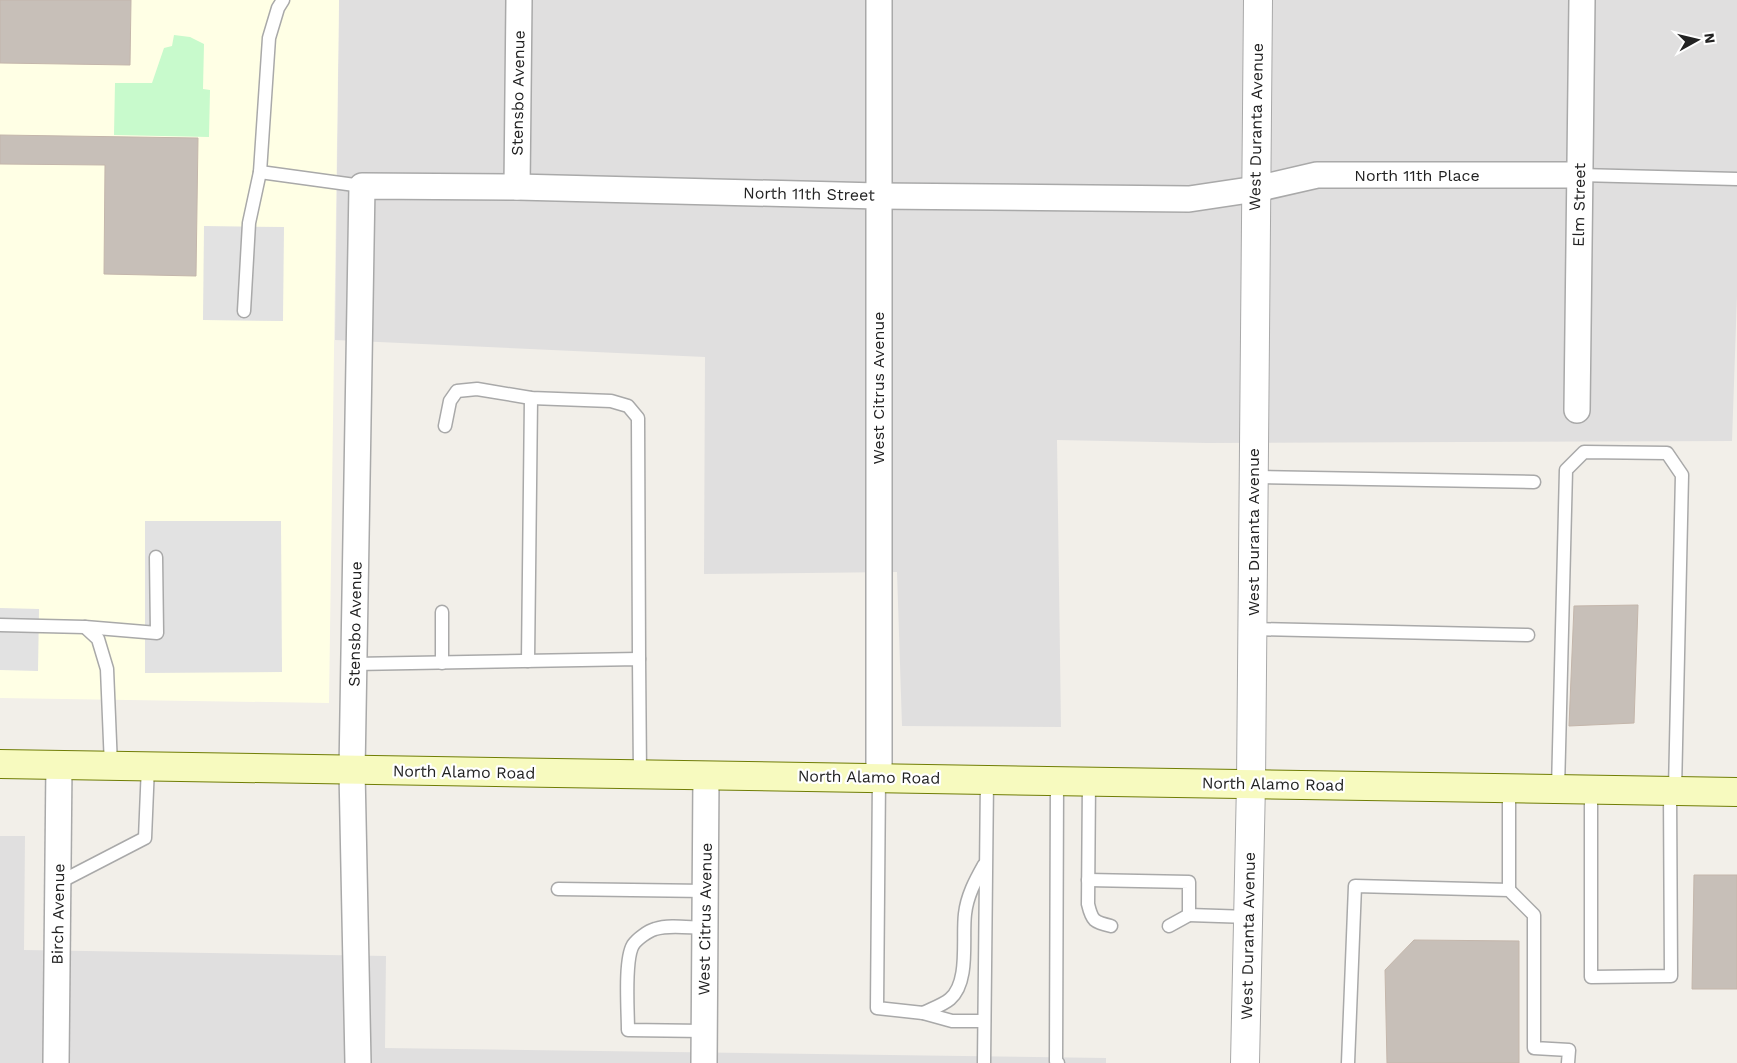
<svg xmlns="http://www.w3.org/2000/svg" width="1737" height="1063" viewBox="0 0 1737 1063" font-family="'Work Sans',sans-serif">
<style>
.residential{fill:#e0dfdf}
.education{fill:#ffffe5}
.park{fill:#c8facc}
.parking{fill:#e2e2e2}
.building{fill:#c7bfb8;stroke:#c4b6ab}
.lines{fill:none;stroke-linecap:round;stroke-linejoin:round}
.service-casing{stroke:#a9a9a9;stroke-width:15}
.minor-casing{stroke:#a9a9a9;stroke-width:28}
.tertiary-casing{stroke:#a9a9a9;stroke-width:30}
.secondary-casing{stroke:#707d05;stroke-width:30}
.service{stroke:#fff;stroke-width:12}
.minor{stroke:#fff;stroke-width:25}
.tertiary{stroke:#fff;stroke-width:28}
.secondary{stroke:#f7fabf;stroke-width:28}
.labels{text-anchor:middle;dominant-baseline:central;stroke-width:4.5;stroke-linejoin:round;paint-order:stroke}
.street-label{font-size:16px;fill:#222;stroke:#fff}
</style>
<rect width="100%" height="100%" fill="#f2efe9"/>
<g class="residential">
<path d="M339,0h1398v296l-5,145 -525,2 -150,-3 4,287 -159,-1 -5,-154 -193,2 1,-217 -370,-17z"/>
<path d="M0,836h25l-1,114 362,6 -1,92 721,10v5h-1106z"/>
</g>
<path class="education" d="M0,0h339l-10,703 -329,-5z"/>
<path class="park" d="M174,35l16,2 14,7 -1,45 7,1 -1,47 -95,-2 1,-52h37l12,-35 8,-2z"/>
<g class="parking">
<path d="M204,226l80,1 -1,94 -80,-1z"/>
<path d="M145,521h136l1,151 -137,1z"/>
<path d="M0,608l39,1 -1,62 -38,-1z"/>
</g>
<g class="building">
<path d="M0,0h131l-1,65 -130,-2z"/>
<path d="M0,135l198,3 -2,138 -92,-2 1,-109 -105,-1z"/>
<path d="M1638,605l-4,118 -65,3 5,-120z"/>
<path d="M1694,875h43v114h-45z"/>
<path d="M1414,940l105,1v122h-132l-2,-93z"/>
</g>
<g class="lines">
<g class="service-casing">
<g id="service">
<path d="M260,172l102,14"/>
<path d="M1579,175l158,4"/>
<path d="M244,311l5,-88 11,-51 9,-134 9,-30 5,-8"/>
<path d="M445,426l5,-25 7,-10 20,-2 54,9 80,3 17,5 10,12 1,241"/>
<path d="M1253,477l281,5"/>
<path d="M442,612v51"/>
<path d="M0,625l85,2 72,6 -1,-76"/>
<path d="M85,627l13,12 9,30 4,97"/>
<path d="M1253,629l275,6"/>
<path d="M528,661l3,-263"/>
<path d="M354,664l285,-5 1,116"/>
<path d="M879,777l-2,231 46,5 29,8h32"/>
<path d="M1057,780l-1,281 2,2"/>
<path d="M1089,781l-1,123c4,17 6,18 23,22"/>
<path d="M1558,789l8,-319 18,-18 83,1 15,22 -7,315"/>
<path d="M1591,790v187l80,-1 -1,-185"/>
<path d="M1088,880l101,2v33l60,2"/>
<path d="M58,883l87,-45 3,-72"/>
<path d="M558,889l148,2"/>
<path d="M1509,890v-102"/>
<path d="M1169,926l20,-11"/>
<path d="M923,1013c8,-4 20,-8 27,-14 20,-17 12,-61 15,-85 2,-18 10,-33 19,-49"/>
<path d="M704,1031l-76,-1c0,-19 -4,-70 5,-85 4,-6 15,-14 22,-16 15,-5 35,-1 51,-1"/>
<path d="M984,1063l3,-284"/>
<path d="M1348,1063l7,-177 154,4 25,25v133l35,2 -1,13"/>
</g>
</g>
<g class="minor-casing">
<g id="minor">
<path d="M517,187l2,-187"/>
<path d="M1577,410l5,-410"/>
<path d="M879,777v-777"/>
<path d="M56,1063l3,-299"/>
<path d="M358,1063l-6,-292 10,-585 155,1 361,9 311,3 67,-10 61,-14h262"/>
<path d="M704,1063l2,-287"/>
</g>
</g>
<g class="tertiary-casing">
<path id="tertiary" d="M1245,1063l6,-280 7,-783"/>
</g>
<g class="secondary-casing">
<path id="secondary" d="M0,764l1737,28"/>
</g>
<use href="#service" class="service"/>
<use href="#minor" class="minor"/>
<use href="#tertiary" class="tertiary"/>
<use href="#secondary" class="secondary"/>
</g>
<g class="labels">
<g class="street-label">
<text transform="translate(518 93) rotate(-89)">Stensbo Avenue</text>
<text transform="translate(1256 127) rotate(-89)">West Duranta Avenue</text>
<text x="1417" y="175">North 11th Place</text>
<text transform="translate(809 194) rotate(1)">North 11th Street</text>
<text transform="translate(1579 205) rotate(-89)">Elm Street</text>
<text transform="translate(878 388) rotate(-90)">West Citrus Avenue</text>
<text transform="translate(1253 532) rotate(-90)">West Duranta Avenue</text>
<text transform="translate(355 624) rotate(-89)">Stensbo Avenue</text>
<text transform="translate(464 772) rotate(1)">North Alamo Road</text>
<text transform="translate(869 777) rotate(1)">North Alamo Road</text>
<text transform="translate(1273 784) rotate(1)">North Alamo Road</text>
<text transform="translate(58 914) rotate(-89)">Birch Avenue</text>
<text transform="translate(705 919) rotate(-89)">West Citrus Avenue</text>
<text transform="translate(1248 936) rotate(-89)">West Duranta Avenue</text>
</g>
</g>
<g transform="translate(1697 40) rotate(82)" stroke="#ffffff" stroke-width="4" paint-order="stroke">
<path d="M0-4L9 19L0 12L-9 19Z" fill="#222222"/>
<text y="-8" font-size="14" font-weight="bold" text-anchor="middle" fill="#222222">N</text>
</g>
</svg>
